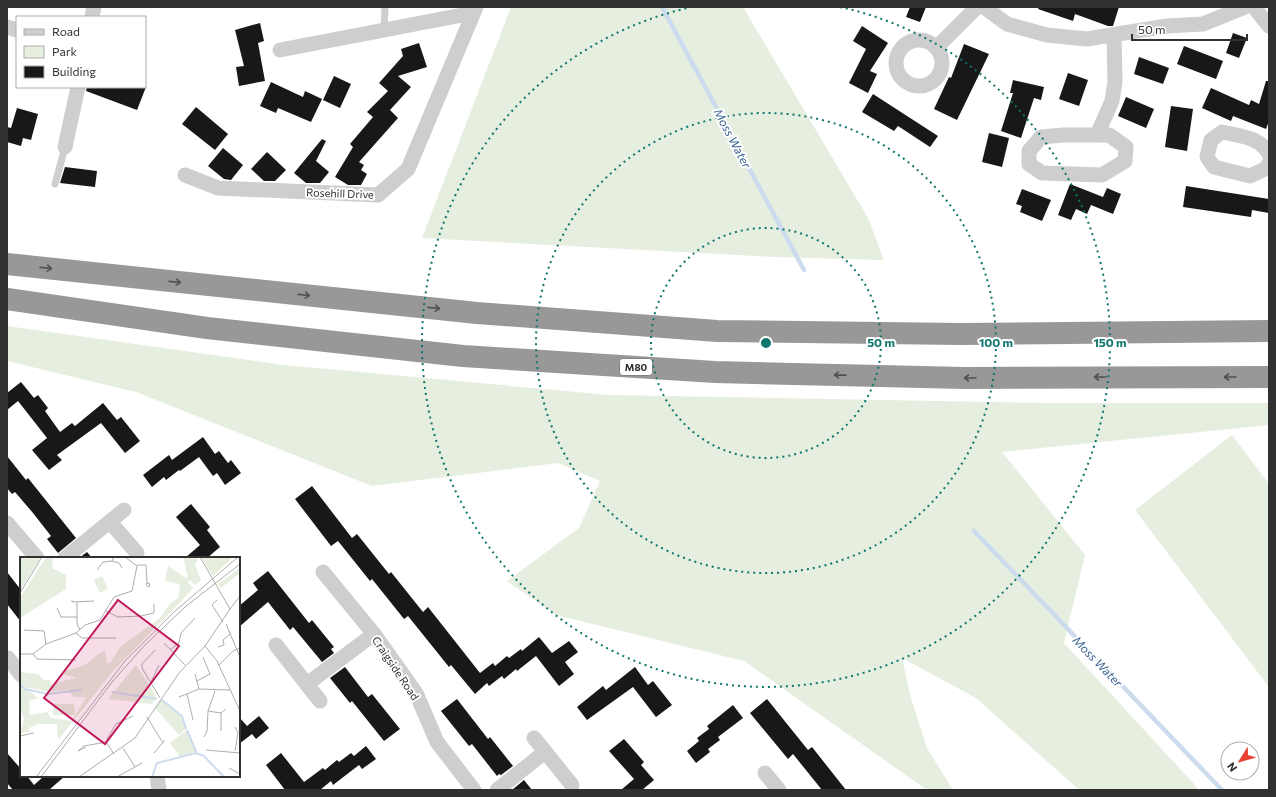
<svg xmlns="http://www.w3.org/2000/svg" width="1276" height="797" viewBox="0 0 1276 797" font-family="Commissioner,sans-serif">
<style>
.green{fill:#e5eedf}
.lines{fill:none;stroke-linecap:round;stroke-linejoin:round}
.stream{stroke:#ccdbed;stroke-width:4.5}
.building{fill:#181818}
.lane{stroke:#cecece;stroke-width:7}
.street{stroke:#cecece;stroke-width:15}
.highway{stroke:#989898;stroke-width:22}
.oneway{stroke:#505050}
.ring{fill:none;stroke:#0f766e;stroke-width:2;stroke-dasharray:2 4}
.labels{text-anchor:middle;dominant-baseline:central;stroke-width:4;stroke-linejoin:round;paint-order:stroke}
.shield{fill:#fff;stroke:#6f6f6f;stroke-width:1}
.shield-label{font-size:10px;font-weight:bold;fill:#313131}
.street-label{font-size:11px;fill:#313131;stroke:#fff}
.water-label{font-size:12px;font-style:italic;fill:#3d6695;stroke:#fff}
.inset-river{fill:none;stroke:#ccdbed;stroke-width:2}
.inset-road{fill:none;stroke:#adadad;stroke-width:1}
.view{fill:#c2185b;fill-opacity:0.15;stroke:#c2185b;stroke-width:2}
.inset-edge{fill:none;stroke:#313131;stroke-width:2}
.centre{fill:#0f766e;stroke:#fff;stroke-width:2}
.ring-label{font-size:12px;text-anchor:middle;font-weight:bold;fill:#0f766e;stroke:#fff;stroke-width:4;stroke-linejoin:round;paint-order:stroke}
</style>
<rect width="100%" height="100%" fill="#fff"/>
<g class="green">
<path d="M511,7h232l125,211 16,42 -109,-3 -353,-19z"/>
<path d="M7,326l277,39 325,30 440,8h220v22l-267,27 83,103 -21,88 130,141 4,6h-119l-103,-92 -74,-40 8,37 17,53 26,42h-26l-183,-129 -188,-46 -49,-34 72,-53 21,-47 -42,-18 -186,23 -236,-94 -129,-31z"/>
<path d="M1232,435l37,49v203l-134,-177z"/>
</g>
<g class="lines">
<g class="stream">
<path d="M662,7l142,263"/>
<path d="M974,531l248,259"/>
</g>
</g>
<g class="building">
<path d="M910,7h16l-6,15 -14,-5z"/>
<path d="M1039,7h80l-6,19h-5l-33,-12 -2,7 -35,-12z"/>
<path d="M260,23l4,18 -6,2 7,38 -26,5 -3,-19 8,-1 -9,-36z"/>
<path d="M862,26l26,17 -18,28 7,3 -9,19 -19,-10 17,-34 -13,-8z"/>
<path d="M1233,33l14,5 -8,20 -13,-5z"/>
<path d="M419,43l8,24 -29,9 13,11 -21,23 8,8 -39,44 5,3 -3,5 6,4 -6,11h-13l-13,-8 18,-30 -3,-3 23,-27 -6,-5 21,-21 -9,-8 24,-27 -2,-7z"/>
<path d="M964,44l25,10 -32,66 -23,-11 15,-32 2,1z"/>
<path d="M1184,46l39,15 -7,18 -39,-15z"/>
<path d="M1139,57l30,11 -6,16 -29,-10z"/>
<path d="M1068,73l20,7 -9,26 -20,-7z"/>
<path d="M334,76l17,8 -11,24 -17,-8z"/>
<path d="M1013,80l31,7 -3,13 -7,-2 -13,40 -20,-7 12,-38h-3z"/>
<path d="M1266,81h3v40l-3,8 -33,-13 -2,5 -29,-13 9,-20 38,17 2,-5 8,4z"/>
<path d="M271,82l32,15 2,-6 17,8 -11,23 -33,-14 -2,5 -16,-7z"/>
<path d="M87,87h59l-9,23 -51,-19z"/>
<path d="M873,94l65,42 -8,11 -32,-21 -4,5 -32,-19z"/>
<path d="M1126,97l28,12 -8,19 -28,-12z"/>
<path d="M1171,106l22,3 -6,42 -22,-4z"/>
<path d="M196,107l32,27 -13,16 -33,-26z"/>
<path d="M17,108l21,6 -7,26 -8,-2 -2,8 -14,-4v-15l4,1z"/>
<path d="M989,133l20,5 -7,29 -20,-5z"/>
<path d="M322,139l4,2 -10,20 13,11 -9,11h-14l-12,-10z"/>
<path d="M223,148l20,17 -12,15 -7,-1 -16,-13z"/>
<path d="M267,152l19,18 -11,11h-11l-13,-12z"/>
<path d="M65,167l32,4 -2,16 -35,-4z"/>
<path d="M1070,184l33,13 4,-9 14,6 -8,20 -22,-9 -4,9 -11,-5 -5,11 -13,-5z"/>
<path d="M1186,186l83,13v14l-17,-3 -1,7 -68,-10z"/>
<path d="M1022,189l29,11 -9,21 -22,-9 2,-6 -6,-2z"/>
<path d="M21,382l13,16 4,-3 10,13 -3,3 15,21 12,-9 3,3 28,-23 14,17 4,-3 19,24 -15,12 -24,-30 -44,32 5,5 -13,10 -17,-20 15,-12 -29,-37 -11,9v-17z"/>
<path d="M203,437l12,17 4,-3 9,12 3,-3 10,13 -16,12 -8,-12 -4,3 -14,-19 -19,14 -1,-1 -13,10 -2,-3 -12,10 -9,-12 26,-20 3,5z"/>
<path d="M7,456l19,24 2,-2 48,60 -18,15 -11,-14 4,-3 -18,-23 -18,-21 -3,2 -5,-6z"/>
<path d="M312,486l40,52 5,-4 32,40 2,-2 32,40 5,-5 52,66 13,-10 2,3 12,-10 2,2 12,-9 1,2 17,-14 13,16 17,-12 9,11 -13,10 9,12 -15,12 -23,-30 -19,15 -1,-2 -12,10 -2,-3 -13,10 -2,-3 -12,11 -24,-29 -2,2 -41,-51 -4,3 -32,-40 -2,2 -32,-40 -7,5 -36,-47z"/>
<path d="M191,504l19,23 -3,3 13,17 -13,11h-22l15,-13 -24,-28z"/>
<path d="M87,552l5,6h-13z"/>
<path d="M268,571l41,52 3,-3 22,27 -3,2 3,4 -12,9 -29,-35 -3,3 -22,-28 -29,25v-21l19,-16 -5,-7z"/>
<path d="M7,572l14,18v32l-14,-18z"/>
<path d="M345,667l23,30 4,-3 28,35 -16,12 -32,-40 -2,2 -20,-25z"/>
<path d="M635,667l13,18 5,-4 19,24 -16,12 -23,-30 -46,33 -10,-13 26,-21 3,4z"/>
<path d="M457,699l31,40 2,-2 23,29 -12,9 -2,-1 -2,2 -25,-32 -3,2 -28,-35z"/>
<path d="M767,699l41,51 4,-3 34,43h-24l-29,-36 -5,5 -38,-46z"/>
<path d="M733,705l10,13 -25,19 2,3 -12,9 2,3 -14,11 -9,-12 12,-10 -2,-3 12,-9 -2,-3z"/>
<path d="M259,716l10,12 -13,11 -4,-5 -13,10v-27l8,9z"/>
<path d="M624,739l20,23 -3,3 13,15 -12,10h-21l13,-11 -25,-28z"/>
<path d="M366,746l10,13 -14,10 -3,-4 -26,20 -2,-4 -11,9h-35l-19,-25 15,-12 23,29 19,-14 2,2 12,-10 2,2 12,-9 3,3z"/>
<path d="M7,753l14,16v7h6l7,9 10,-9h21l-16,14h-36l-6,-7z"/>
<path d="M524,780l8,10h-20z"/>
</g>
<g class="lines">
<g class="lane">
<path d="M384,30l1,-23"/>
<path d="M55,184l10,-37"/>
</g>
<g class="street">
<path d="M984,7l23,17 40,11 40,4 80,-13 36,-2 42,-17"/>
<path d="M1254,7l15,19"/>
<path d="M92,17l2,-10"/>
<path d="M7,27l10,3"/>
<circle cx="919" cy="63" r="23"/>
<path d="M936,48l41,-41"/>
<path d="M280,50l193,-37"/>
<path d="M1063,135h46l17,12 -1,14 -23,14 -60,-2 -13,-9v-13l12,-14z"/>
<path d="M1097,135l15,-34 3,-19 -1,-47"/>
<path d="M65,147l13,-60"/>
<path d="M1269,154c-9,-17 -29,-18 -47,-22l-11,8 -4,17 7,10 36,9 17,-8 2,-5"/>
<path d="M185,175l33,13 160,7 30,-26 68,-162"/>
<path d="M110,522l27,31"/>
<path d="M7,523l30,35"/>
<path d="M65,558l59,-48"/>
<path d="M323,572l51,62 42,59 21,49 37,48"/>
<path d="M276,645l44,56"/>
<path d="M8,658l13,17"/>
<path d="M307,684l67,-50"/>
<path d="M534,738l38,47"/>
<path d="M765,773l14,17"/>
<path d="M157,776l2,14"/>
<path d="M497,790l48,-38"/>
</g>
<g class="highway">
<path d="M7,264l470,49 240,18 244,3 308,-3"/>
<path d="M7,299l200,29 256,28 252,16 249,6 305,-1"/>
</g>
</g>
<defs><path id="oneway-shaft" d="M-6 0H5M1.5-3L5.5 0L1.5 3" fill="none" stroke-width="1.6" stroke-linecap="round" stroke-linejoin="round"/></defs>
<g class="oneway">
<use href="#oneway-shaft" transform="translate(46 268) rotate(6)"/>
<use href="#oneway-shaft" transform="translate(175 282) rotate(6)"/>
<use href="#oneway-shaft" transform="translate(304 295) rotate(6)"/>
<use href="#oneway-shaft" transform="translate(434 308) rotate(6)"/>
<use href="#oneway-shaft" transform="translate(840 375) rotate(-179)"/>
<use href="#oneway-shaft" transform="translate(1100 377) rotate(180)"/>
<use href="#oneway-shaft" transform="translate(1230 377) rotate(180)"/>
<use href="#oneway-shaft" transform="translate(970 378) rotate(-180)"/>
</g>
<g class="ring">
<circle cx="766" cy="343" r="115"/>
<circle cx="766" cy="343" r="230"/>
<path d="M840 7A344 344 0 1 1 692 7"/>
</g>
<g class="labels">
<rect class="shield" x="620" y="359" width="32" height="16" rx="3"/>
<g class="shield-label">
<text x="636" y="367">M80</text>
</g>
<g class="street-label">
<text transform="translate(340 193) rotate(2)">Rosehill Drive</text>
<text transform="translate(396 668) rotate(56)">Craigside Road</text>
</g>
<g class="water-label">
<text transform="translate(733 138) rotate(62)">Moss Water</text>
<text transform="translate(1098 661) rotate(46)">Moss Water</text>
</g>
</g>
<g transform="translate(20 557)">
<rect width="220" height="220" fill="#fff"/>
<path d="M0,0h21l-21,34zM26,0h7l-1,11 14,7v14l-46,29v-20zM163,0h13l2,3 -3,5 6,15 -6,5 -5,-5 -2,2 5,6 -9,10 -70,72 -56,70 -1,-16h-19l-9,4v4l-9,1 4,-14 -4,-10v-37l18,2 6,6h6l1,4 25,-6 -16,-5 25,-8 15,-12 5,-2 2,13 4,-2 9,-15 39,-28 10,-14 10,-8 1,-13 -15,-3 3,-15 18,12 2,-1zM5,130l25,5 18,-2 6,7h12l-14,24 -14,-2 -8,-1 -2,-6 -18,3 -1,-14 9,-3zM181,0h32l-20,19zM220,11v5l-19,15 -3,-4zM82,19l6,13 -8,4 -6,-13zM116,108l20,31 -4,8 -44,-5zM141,143l19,15 7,13 -8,7 -24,-27zM33,147h21l1,11h-22zM167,173l10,21 -17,6 -10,-14z" fill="#e5eedf" fill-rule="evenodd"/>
<path class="inset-river" d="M0,128l5,4 23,5 34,-4M92,135l45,7M142,143l20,16 4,13M167,173l10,24M132,220l5,-14 39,-10 8,3 20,21"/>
<path class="inset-road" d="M180,0l30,52 -25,37 12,15 23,50M92,4l7,2 3,5M117,8h9l1,18M77,13l6,-8 9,-1 2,-4M129,26l1,3 -2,1 -2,-3zM0,36l22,-36M52,43v2l22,-1M197,43l-5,5 11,17M57,45v22l3,6M37,51l4,9h16M210,52l10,-13M86,54l12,6 23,-1 13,-3v-9M206,67l14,33M4,73l20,1 2,13M56,76l6,5h34M144,86l21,22M198,90l6,-2 -1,-5 7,-6M135,93l-13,14v4l18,30M150,93l9,-7 2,-10 14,-15M0,97h13l13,-10 30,-11 9,-8 15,-5 14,-23 18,-6 5,-25 -12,-9M13,97l4,5 39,1M199,108l14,-14 7,-3M175,117l4,15M177,124l13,-7 -7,-17M131,125l8,-17M167,137l6,26M159,140l20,-8 31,1M188,154l13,2M127,160l16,26M201,174v-18l5,-4M0,179l14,-3M184,180l3,-6 1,-20 7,-20M66,190l-8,4 6,-5 22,-4M103,191l12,19M186,193l34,3M215,194l3,-18 -3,-6M134,196l11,-13M94,197l-8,-12 2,-5 8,-13 17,-8M209,211l11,6M16,220l89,-116 49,-49 64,-55M21,220l71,-95 32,-36 41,-39 55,-43M59,220l56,-39 44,-65 26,-27M97,220l25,-14"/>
<path class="view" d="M98,43l61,46 -74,98 -61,-46z"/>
<rect width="220" height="220" class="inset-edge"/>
</g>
<circle cx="766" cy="343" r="6" class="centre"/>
<g class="ring-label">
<text x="881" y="347">50 m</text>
<text x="996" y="347">100 m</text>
<text x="1110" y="347">150 m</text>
</g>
<rect width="1276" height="797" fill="none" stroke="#313131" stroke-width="16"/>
<rect x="16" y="16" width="130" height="72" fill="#ffffff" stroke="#adadad"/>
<rect x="24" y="29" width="20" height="6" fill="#cecece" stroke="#adadad"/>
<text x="52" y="36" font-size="12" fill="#313131">Road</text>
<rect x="24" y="46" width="20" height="12" fill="#e5eedf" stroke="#adadad"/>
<text x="52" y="56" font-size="12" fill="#313131">Park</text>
<rect x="24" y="66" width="20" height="12" fill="#181818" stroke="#adadad"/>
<text x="52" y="76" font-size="12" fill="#313131">Building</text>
<g transform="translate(1240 761) rotate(233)"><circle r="19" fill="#ffffff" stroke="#adadad"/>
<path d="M0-3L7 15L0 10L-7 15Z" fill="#e74134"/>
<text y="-6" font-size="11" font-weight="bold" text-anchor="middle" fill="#313131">N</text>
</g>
<path d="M1132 34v6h115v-6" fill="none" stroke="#313131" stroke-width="2"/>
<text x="1138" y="34" font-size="12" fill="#313131" stroke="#ffffff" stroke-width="3" paint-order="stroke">50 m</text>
</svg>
